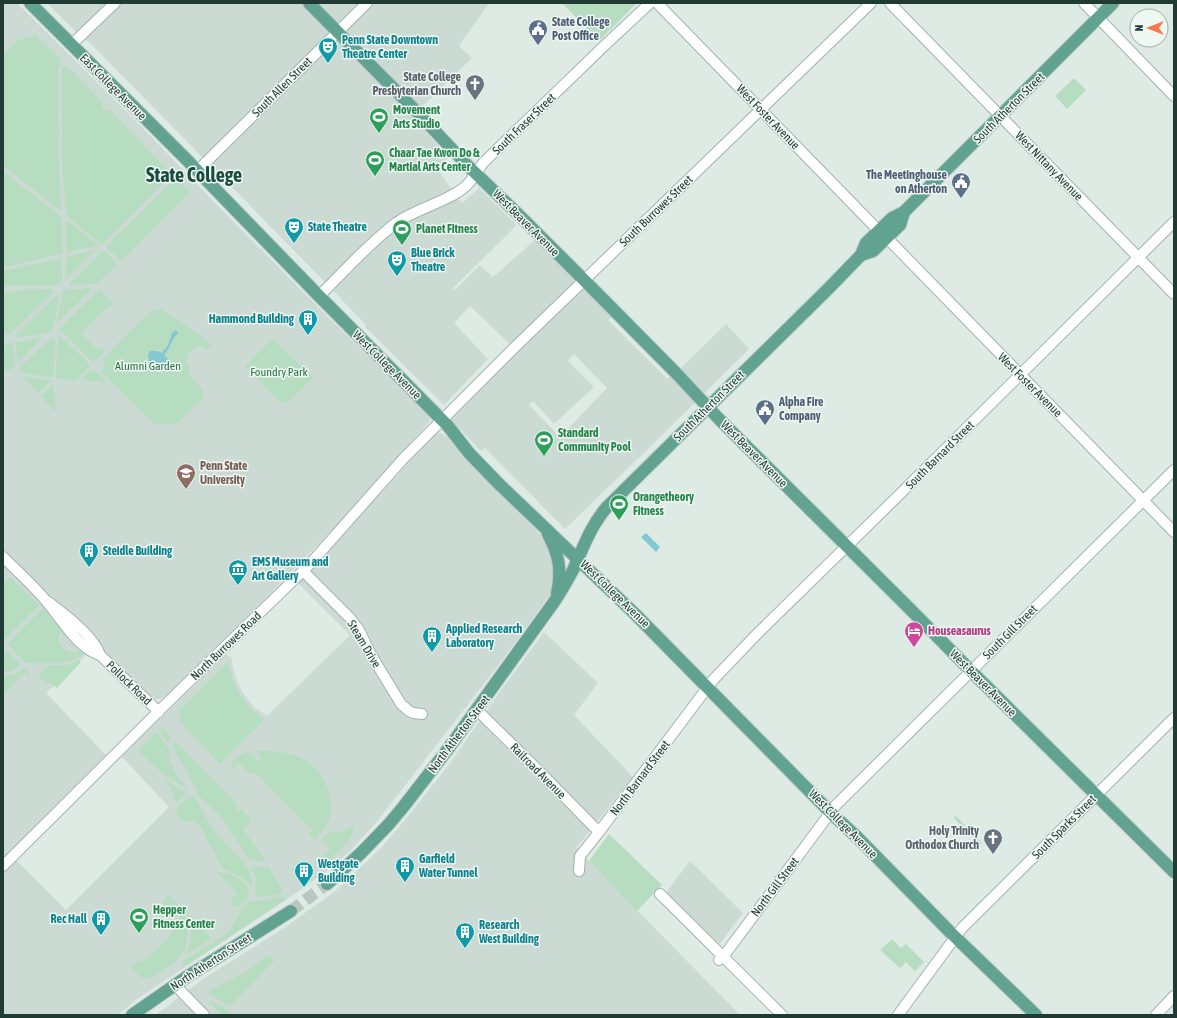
<svg xmlns="http://www.w3.org/2000/svg" width="1177" height="1018" viewBox="0 0 1177 1018" font-family="'Asap Condensed',sans-serif">
<style>
.built{fill:#ccdad4;fill-rule:evenodd}
.green{fill:#b6ddc0}
.water{fill:#83c7d3}
.lines{fill:none;stroke-linecap:round;stroke-linejoin:round}
.major-tunnel{stroke:#b8c8c1;stroke-width:12;stroke-dasharray:12 6;stroke-linecap:butt}
.minor-casing{stroke:#a1b3ac;stroke-width:12}
.major-casing{stroke:#c0c8c6;stroke-width:14}
.minor{stroke:#fff;stroke-width:10}
.major{stroke:#61a291;stroke-width:12}
.labels{text-anchor:middle;dominant-baseline:central;stroke-width:3;stroke-linejoin:round;paint-order:stroke}
.service-label{font-size:12px;font-weight:bold;fill:#4e5e75;stroke:#eff7f3;text-anchor:start}
.culture-label{font-size:12px;font-weight:bold;fill:#0d838f;stroke:#eff7f3;text-anchor:start}
.worship-label{font-size:12px;font-weight:bold;fill:#5b616d;stroke:#eff7f3;text-anchor:end}
.street-label{font-size:12px;fill:#1f3b33;stroke:#eff7f3}
.leisure-label{font-size:12px;font-weight:bold;fill:#27864d;stroke:#eff7f3;text-anchor:start}
.park-label{font-size:12px;fill:#287344;stroke:#eff7f3}
.education-label{font-size:12px;font-weight:bold;fill:#785e54;stroke:#eff7f3;text-anchor:start}
.hotel-label{font-size:12px;font-weight:bold;fill:#b23c85;stroke:#eff7f3;text-anchor:start}
.town-label{font-size:20px;font-weight:bold;fill:#1a4d41;stroke:#eff7f3}
</style>
<rect width="100%" height="100%" fill="#deebe5"/>
<g class="built">
<path d="M3,3h14l119,118 79,82 113,114 95,92 7,8 -1,5 -3,4 -35,38 -52,59 -112,114 -61,58 -6,4h-6l-7,-2 -39,-39 -11,-14 -51,49 60,62 -98,97 58,58 103,-103 -47,-50 104,-103 6,5 1,10 5,15 7,12 9,11 13,9 83,-81 -52,-52 18,-17 45,-51 73,-80 4,-2h2l6,3 97,101 12,21 -2,33 -56,76 -121,156 -27,29 -25,21 -41,29 -146,97 -19,16h-115z"/>
<path d="M47,3h442l-30,43 13,12 -46,45 -16,12 39,42 -12,12 25,34 17,-15 38,37 -64,63 2,2 25,-25 13,12 43,-38 76,78 -4,3 59,59 16,-13 43,-42 23,25 -95,94 -89,86 -80,-81 -4,3 -30,-31 67,-68 -48,-46 -16,17 34,36 -44,46 -79,-78v-3l-40,-42 -234,-238 -17,-14zM574,354l33,34 -47,49 -31,-32 4,-4 21,23 40,-37 -26,-26z"/>
<path d="M544,632l54,51 -24,32 59,62 -57,71 164,167h-584l47,-36 81,-51 50,-36 46,-43 25,-29 45,-57 57,-81z"/>
<path d="M690,861l53,52 -25,33 -53,-52z"/>
</g>
<g class="green">
<path d="M562,3h75l-38,38z"/>
<path d="M35,34l26,26 -1,2v4l-2,4 1,97 2,44 -58,-45v-111l14,-14c4,-1 5,-2 8,-3 4,-2 7,0 10,-4z"/>
<path d="M63,67h5l35,36 -1,2v4l3,2 4,-2 63,65 -1,2 -68,67h-3l-33,-27 -1,-5 -4,-48 -1,-92z"/>
<path d="M1074,78l12,12 -19,19 -12,-13z"/>
<path d="M3,171l57,45 2,6v31l-59,15z"/>
<path d="M176,178l14,13v2l-69,68 -1,-1 -13,-12v-3z"/>
<path d="M68,221l30,24 -1,1 -31,6v-30z"/>
<path d="M95,250l-28,28h-1v-21z"/>
<path d="M103,250l2,1 12,12v2l-21,19 -28,1z"/>
<path d="M61,258l1,24 -3,3 -56,1v-15z"/>
<path d="M92,288v1l-35,34 6,-33z"/>
<path d="M53,289l1,2 -43,42 -3,2 -5,-3v-38l17,-4z"/>
<path d="M100,289l14,16 -1,1 1,1v1l-4,-3 -29,28 17,17 2,-2 3,3c0,4 -7,10 -11,11l-33,-33z"/>
<path d="M57,295h2v1l-5,28 -2,5 -7,5 -18,2 -9,2 -2,-1 1,-3z"/>
<path d="M161,309l39,26 12,10 -6,5 -5,-4h-4l-9,7v5l-3,4 5,5 -2,3 2,3 -1,2 13,14 2,8 -28,27h-21l-46,-44v-1l-7,-7 3,-5 -3,-7 8,-7v-2l41,-40z"/>
<path d="M58,336l3,1 28,27v3l-13,13 -18,-1 -2,-3z"/>
<path d="M37,338l4,1 -22,23h-1l-3,-21 5,1z"/>
<path d="M51,338h3l1,3 -2,35 -2,2 -30,-6 -1,-3 1,-3z"/>
<path d="M273,338l40,40 -21,21 -6,3h-6l-35,-36z"/>
<path d="M9,342h2c2,5 6,19 3,24 -1,2 -3,3 -5,4l-6,-1v-21z"/>
<path d="M93,369l14,13v1l-24,-3 -1,-2z"/>
<path d="M21,376l30,5 -13,12z"/>
<path d="M53,384l3,26h-2l-13,-14z"/>
<path d="M10,577l29,28 -36,36v-57z"/>
<path d="M43,608l18,23c-8,14 7,24 19,20l3,3c-15,12 -39,9 -58,9l-18,-19z"/>
<path d="M8,651l12,13 -6,6 -11,3v-19z"/>
<path d="M79,660l2,2 -24,26c-7,-6 -12,-5 -19,-12l10,-11h20z"/>
<path d="M228,662c6,29 13,39 36,58l-44,44 -40,-41 -1,-13z"/>
<path d="M24,668l6,6 -2,2 -3,-3 -22,22v-18l15,-4z"/>
<path d="M162,727l9,9 -3,7 -10,-13z"/>
<path d="M157,733l12,16 1,12 6,13 12,15 -25,-15 -25,-24 16,-16z"/>
<path d="M175,741l63,64 -3,3 3,4 4,-3 10,12 -9,8 23,32 -14,-1 -5,-3 -4,-6 -4,-8 -14,-21 -15,-16 -11,-10 -14,-28 -13,-21z"/>
<path d="M256,751c15,0 31,0 45,7 21,10 34,36 29,59 -2,9 -9,16 -15,23l-6,-6 3,-4 -57,-58 -4,3 -11,-12 -7,6 -1,-1 1,-1 -3,-4 12,-9 7,-2 9,9 4,-4z"/>
<path d="M161,777l24,15 1,3 -10,8c-2,-12 -6,-18 -15,-26z"/>
<path d="M190,796l5,1c5,8 9,18 15,27 5,7 11,15 17,22 2,3 6,5 9,8 8,7 18,21 16,32h-3c-5,-10 -16,-14 -26,-17l-24,-45 -7,-4 -8,2 -8,-8 2,-7z"/>
<path d="M956,816l26,27 -6,5 -5,-5 3,-4 -20,-21z"/>
<path d="M352,826h2c1,13 -24,35 -34,42l-3,-5 13,-14 -9,-9 9,-9h2l1,2 12,-1v-3z"/>
<path d="M609,834l53,51 -25,26 -48,-50z"/>
<path d="M253,866l7,1h9l14,25 -14,4 -12,1 -2,-3 1,-16 -5,-10z"/>
<path d="M216,872c5,1 11,1 16,3 10,4 24,16 13,26 -4,3 -6,6 -11,6l-3,-8 6,-6z"/>
<path d="M169,895c5,5 11,10 14,17 8,15 6,37 -7,49 -4,4 -9,6 -13,9 -6,4 -13,10 -20,8 -5,-2 -10,-9 -14,-13l11,-4 1,1c17,-10 29,-27 41,-42l-5,-4 -2,1 -6,-6 1,-2h-1l-7,-7z"/>
<path d="M284,896l2,3 -99,66 -3,1 -2,-3 1,-2 43,-27 6,-7 9,-17 7,-8 27,-4z"/>
<path d="M192,920l4,2 15,16v1l-24,15c0,-4 3,-9 3,-13 2,-7 0,-16 2,-21z"/>
<path d="M892,939l9,9 5,-4 18,18 -9,9 -9,-9 -6,6 -20,-18z"/>
<path d="M269,955l6,5 -45,46 -21,-12 1,-4 34,-17z"/>
<path d="M211,1001l14,7 5,6 -9,1 -11,-12z"/>
</g>
<g class="water">
<path d="M175,330l2,1 1,2c-6,6 -8,15 -14,22l4,4 -2,5 -3,1 -5,-1 -2,2 -4,-1 1,-2 -4,-2 -1,-6 2,-4h7l5,2 6,-8 4,-12z"/>
<path d="M646,533l14,14 -4,5 -15,-15z"/>
</g>
<g class="lines">
<path class="major-tunnel" d="M291,911l36,-27"/>
<g class="minor-casing">
<g id="minor">
<path d="M657,3l222,228"/>
<path d="M890,3l284,291"/>
<path d="M1084,3l90,93"/>
<path d="M71,45l44,-42"/>
<path d="M197,171l170,-168"/>
<path d="M887,238l287,294"/>
<path d="M319,296c25,-24 49,-52 77,-73 21,-15 52,-21 70,-37 7,-7 12,-17 18,-24l119,-115 47,-44"/>
<path d="M3,557c14,14 30,28 43,44 15,17 31,47 54,54"/>
<path d="M303,571l47,47 9,12 11,23 31,51 8,7 4,2 9,1"/>
<path d="M47,601c16,12 47,35 53,54l59,57"/>
<path d="M477,710l60,59 62,63"/>
<path d="M3,866l164,-163 142,-138 94,-106 111,-111 357,-345"/>
<path d="M579,871l1,-15 19,-24 114,-152 44,-46 141,-138 276,-274"/>
<path d="M660,894l122,121"/>
<path d="M719,960l4,-3 113,-152 338,-335"/>
<path d="M175,985l29,30"/>
<path d="M898,1015l64,-87 212,-210"/>
<path d="M1156,1015l18,-19"/>
</g>
</g>
<g class="major-casing">
<g id="major">
<path d="M30,3l156,156 133,137 129,130 21,27 30,31 136,130 196,199 27,25 92,94 86,83"/>
<path d="M309,3l107,108 51,54 56,54 61,61 92,93 43,46 191,190 67,68 197,195"/>
<path d="M861,255l12,-4 27,-26 4,-13"/>
<path d="M548,534c11,21 14,36 9,59"/>
<path d="M327,884l34,-31 28,-29 15,-18 44,-57 106,-147c7,-10 13,-21 19,-32 10,-22 18,-45 34,-63l222,-219 32,-33 5,-12 26,-25 12,-6 209,-209"/>
<path d="M132,1015l56,-39 103,-65"/>
</g>
</g>
<use href="#minor" class="minor"/>
<use href="#major" class="major"/>
</g>
<defs>
<g id="civic-pin" transform="scale(1)"><path d="M0 17L-7.5 6A9.5 9.5 0 1 1 7.5 6Z" fill="#5c6f8a" stroke="#eff7f3"/><path d="M-.6-6.5H3V-4.5H.6V-3L4-1V1h2V6H-6V1h2V-1L-.6-3ZM-1.2 2.5V6h2.4V2.5Z" fill="#fff"/></g>
<g id="theatre-pin" transform="scale(1)"><path d="M0 17L-7.5 6A9.5 9.5 0 1 1 7.5 6Z" fill="#0f9aa8" stroke="#eff7f3"/><path d="M-5-5.5Q0-4 5-5.5V0Q5 5 0 6Q-5 5-5 0ZM-3.3-2.5H-1v1.5H-3.3ZM1-2.5H3.3v1.5H1ZM-2.8 1Q0 5.5 2.8 1Z" fill="#fff"/></g>
<g id="church-pin" transform="scale(1)"><path d="M0 17L-7.5 6A9.5 9.5 0 1 1 7.5 6Z" fill="#6b7280" stroke="#eff7f3"/><path d="M-1.2-6h2.4v3.5h3.3v2.4h-3.3V6h-2.4V-.1h-3.3v-2.4h3.3Z" fill="#fff"/></g>
<g id="stadium-pin" transform="scale(1)"><path d="M0 17L-7.5 6A9.5 9.5 0 1 1 7.5 6Z" fill="#2e9e5b" stroke="#eff7f3"/><path d="M0-5a6.5 5 0 1 0 0 10a6.5 5 0 1 0 0-10ZM-3.5-1.8h7v3.6h-7Z" fill="#fff"/></g>
<g id="building-pin" transform="scale(1)"><path d="M0 17L-7.5 6A9.5 9.5 0 1 1 7.5 6Z" fill="#0f9aa8" stroke="#eff7f3"/><path d="M-4-6H4V6H1V3H-1V6H-4ZM-2.5-4.3h1.7v1.8h-1.7ZM.8-4.3h1.7v1.8H.8ZM-2.5-1h1.7V.8h-1.7ZM.8-1h1.7V.8H.8Z" fill="#fff"/></g>
<g id="university-pin" transform="scale(1)"><path d="M0 17L-7.5 6A9.5 9.5 0 1 1 7.5 6Z" fill="#8d6e63" stroke="#eff7f3"/><path d="M0-5L7-2L0 1L-7-2ZM-4 1L0 2.5L4 1V4Q0 6-4 4Z" fill="#fff"/></g>
<g id="museum-pin" transform="scale(1)"><path d="M0 17L-7.5 6A9.5 9.5 0 1 1 7.5 6Z" fill="#0f9aa8" stroke="#eff7f3"/><path d="M0-6L6-3V-2H-6V-3ZM-5-1h2V3h-2ZM-1-1h2V3h-2ZM3-1h2V3H3ZM-6 4H6V6H-6Z" fill="#fff"/></g>
<g id="hotel-pin" transform="scale(1)"><path d="M0 17L-7.5 6A9.5 9.5 0 1 1 7.5 6Z" fill="#d1479c" stroke="#eff7f3"/><path d="M-6-4.5h1.5V1H6V5H4.5V3h-9V5H-6ZM-4 0a1.8 1.8 0 1 1 3.6 0ZM.5 0V-2.5h3Q6-2.5 6 0Z" fill="#fff"/></g>
</defs>
<g fill-rule="evenodd">
<use href="#civic-pin" x="538" y="29"/>
<use href="#theatre-pin" x="328" y="47"/>
<use href="#church-pin" x="475" y="84"/>
<use href="#stadium-pin" x="379" y="117"/>
<use href="#stadium-pin" x="375" y="160"/>
<use href="#civic-pin" x="961" y="182"/>
<use href="#theatre-pin" x="294" y="227"/>
<use href="#stadium-pin" x="402" y="229"/>
<use href="#theatre-pin" x="397" y="260"/>
<use href="#building-pin" x="308" y="319"/>
<use href="#civic-pin" x="765" y="409"/>
<use href="#stadium-pin" x="544" y="440"/>
<use href="#university-pin" x="186" y="473"/>
<use href="#stadium-pin" x="619" y="504"/>
<use href="#building-pin" x="89" y="551"/>
<use href="#museum-pin" x="238" y="569"/>
<use href="#hotel-pin" x="914" y="631"/>
<use href="#building-pin" x="432" y="636"/>
<use href="#church-pin" x="993" y="838"/>
<use href="#building-pin" x="405" y="866"/>
<use href="#building-pin" x="304" y="871"/>
<use href="#stadium-pin" x="139" y="917"/>
<use href="#building-pin" x="101" y="919"/>
<use href="#building-pin" x="465" y="932"/>
</g>
<g class="labels">
<g class="service-label">
<text x="552" y="22">State College<tspan x="552" dy="14">Post Office</tspan></text>
<text x="947" y="175" text-anchor="end">The Meetinghouse<tspan x="947" dy="14">on Atherton</tspan></text>
<text x="779" y="402">Alpha Fire<tspan x="779" dy="14">Company</tspan></text>
</g>
<g class="culture-label">
<text x="342" y="40">Penn State Downtown<tspan x="342" dy="14">Theatre Center</tspan></text>
<text x="308" y="227">State Theatre</text>
<text x="411" y="253">Blue Brick<tspan x="411" dy="14">Theatre</tspan></text>
<text x="294" y="319" text-anchor="end">Hammond Building</text>
<text x="103" y="551">Steidle Building</text>
<text x="252" y="562">EMS Museum and<tspan x="252" dy="14">Art Gallery</tspan></text>
<text x="446" y="629">Applied Research<tspan x="446" dy="14">Laboratory</tspan></text>
<text x="419" y="859">Garfield<tspan x="419" dy="14">Water Tunnel</tspan></text>
<text x="318" y="864">Westgate<tspan x="318" dy="14">Building</tspan></text>
<text x="87" y="919" text-anchor="end">Rec Hall</text>
<text x="479" y="925">Research<tspan x="479" dy="14">West Building</tspan></text>
</g>
<g class="worship-label">
<text x="461" y="77">State College<tspan x="461" dy="14">Presbyterian Church</tspan></text>
<text x="979" y="831">Holy Trinity<tspan x="979" dy="14">Orthodox Church</tspan></text>
</g>
<g class="street-label">
<text transform="translate(113 87) rotate(45)">East College Avenue</text>
<text transform="translate(282 87) rotate(-45)">South Allen Street</text>
<text transform="translate(1009 108) rotate(-45)">South Atherton Street</text>
<text transform="translate(768 117) rotate(46)">West Foster Avenue</text>
<text transform="translate(524 124) rotate(-44)">South Fraser Street</text>
<text transform="translate(1049 166) rotate(46)">West Nittany Avenue</text>
<text transform="translate(656 211) rotate(-44)">South Burrowes Street</text>
<text transform="translate(526 223) rotate(45)">West Beaver Avenue</text>
<text transform="translate(387 365) rotate(45)">West College Avenue</text>
<text transform="translate(1030 385) rotate(45)">West Foster Avenue</text>
<text transform="translate(709 406) rotate(-45)">South Atherton Street</text>
<text transform="translate(754 454) rotate(45)">West Beaver Avenue</text>
<text transform="translate(940 455) rotate(-45)">South Barnard Street</text>
<text transform="translate(615 594) rotate(44)">West College Avenue</text>
<text transform="translate(1010 632) rotate(-45)">South Gill Street</text>
<text transform="translate(364 644) rotate(59)">Steam Drive</text>
<text transform="translate(226 646) rotate(-44)">North Burrowes Road</text>
<text transform="translate(129 683) rotate(44)">Pollock Road</text>
<text transform="translate(983 683) rotate(45)">West Beaver Avenue</text>
<text transform="translate(459 734) rotate(-53)">North Atherton Street</text>
<text transform="translate(538 771) rotate(45)">Railroad Avenue</text>
<text transform="translate(640 778) rotate(-53)">North Barnard Street</text>
<text transform="translate(843 824) rotate(45)">West College Avenue</text>
<text transform="translate(1064 827) rotate(-45)">South Sparks Street</text>
<text transform="translate(775 887) rotate(-53)">North Gill Street</text>
<text transform="translate(211 962) rotate(-33)">North Atherton Street</text>
</g>
<g class="leisure-label">
<text x="393" y="110">Movement<tspan x="393" dy="14">Arts Studio</tspan></text>
<text x="389" y="153">Chaar Tae Kwon Do &amp;<tspan x="389" dy="14">Martial Arts Center</tspan></text>
<text x="416" y="229">Planet Fitness</text>
<text x="558" y="433">Standard<tspan x="558" dy="14">Community Pool</tspan></text>
<text x="633" y="497">Orangetheory<tspan x="633" dy="14">Fitness</tspan></text>
<text x="153" y="910">Hepper<tspan x="153" dy="14">Fitness Center</tspan></text>
</g>
<g class="park-label">
<text x="148" y="366">Alumni Garden</text>
<text x="279" y="372">Foundry Park</text>
</g>
<g class="education-label">
<text x="200" y="466">Penn State<tspan x="200" dy="14">University</tspan></text>
</g>
<g class="hotel-label">
<text x="928" y="631">Houseasaurus</text>
</g>
<g class="town-label">
<text x="194" y="174">State College</text>
</g>
</g>
<rect width="1177" height="1018" fill="none" stroke="#1f3b33" stroke-width="8"/>
<g transform="translate(1149 28) rotate(270)"><circle r="19" fill="#eff7f3" stroke="#9caca6"/>
<path d="M0-3L7 15L0 10L-7 15Z" fill="#f7784f"/>
<text y="-6" font-size="11" font-weight="bold" text-anchor="middle" fill="#1f3b33">N</text>
</g>
</svg>
